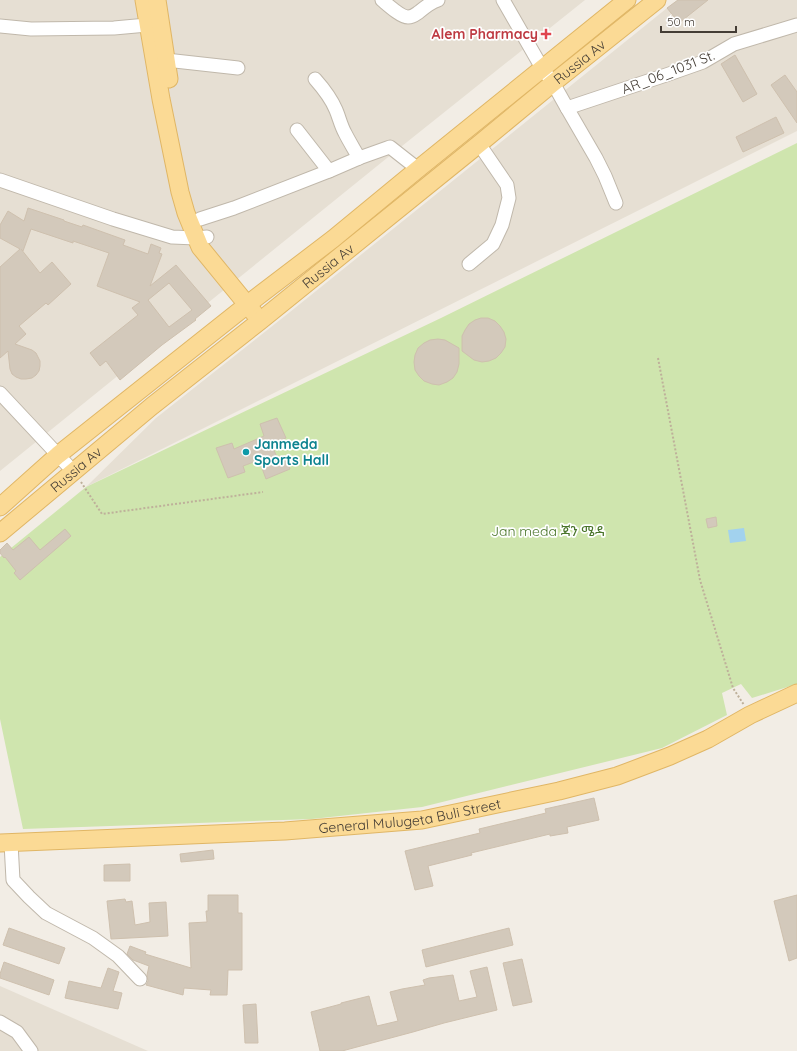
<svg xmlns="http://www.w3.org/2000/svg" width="797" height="1051" viewBox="0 0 797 1051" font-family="Quicksand,'Noto Sans Ethiopic',sans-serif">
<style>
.residential{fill:#e6dfd3}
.green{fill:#cfe5ae}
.water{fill:#a2d2ee}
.building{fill:#d3c9bb;stroke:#cec0ae;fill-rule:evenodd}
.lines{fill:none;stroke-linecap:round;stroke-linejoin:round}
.minor-casing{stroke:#c0b8ab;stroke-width:15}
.major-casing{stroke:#e0b665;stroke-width:19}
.path{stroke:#beb09a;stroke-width:2;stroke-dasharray:2 2;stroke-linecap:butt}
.minor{stroke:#fff;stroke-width:13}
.major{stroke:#fbda95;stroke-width:17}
.health-dot{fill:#e0444e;stroke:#fff;stroke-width:1.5}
.culture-dot{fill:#0f9aa8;stroke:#fff;stroke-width:1.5}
.labels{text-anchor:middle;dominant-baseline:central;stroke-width:3.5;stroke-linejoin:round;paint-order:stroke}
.health-label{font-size:14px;font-weight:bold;fill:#be3a42;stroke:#fff;text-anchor:end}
.street-label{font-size:14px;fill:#443d35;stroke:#fff}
.culture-label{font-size:14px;font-weight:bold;fill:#0d838f;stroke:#fff;text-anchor:start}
.park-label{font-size:14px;fill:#49742a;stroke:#fff}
</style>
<rect width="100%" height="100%" fill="#f2ede5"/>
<g class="residential">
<path d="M0,0h585l-198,158 -387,313z"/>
<path d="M677,0h120v131l-711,356 70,-69 134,-106z"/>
<path d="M0,986l148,65h-148z"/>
</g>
<path class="green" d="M797,143v541l-45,14 -11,-14 -19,9 5,22 -65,33 -240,59 -110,12 -289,10 -23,-110v-162l86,-70 355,-169z"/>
<path class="water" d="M744,528l2,13 -16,2 -2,-13z"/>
<g class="building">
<path d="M678,0h30l-29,23 -12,-15z"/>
<path d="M735,55l22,39 -14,8 -22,-38z"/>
<path d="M785,75l12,17v31l-26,-38z"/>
<path d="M776,117l8,16 -41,19 -7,-15z"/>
<path d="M28,208l36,12v1l18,6 1,-2 42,15 -2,5 25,9 3,-10 10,4 -2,5 3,1 -12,32 26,-21 35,41 -16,13 1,1 -34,25 -42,35 -14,-19 -6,5 -10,-13 48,-38 -6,-7 8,-6 -43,-16 12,-33 -36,-12v2l-42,-14 -8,22 -2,-2 19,24 12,-11 19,22 -23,21 -2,-2 -27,23 7,8 -11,10 17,6 4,3 4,8v5l-1,5 -3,4 -4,3 -6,1h-5l-5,-2 -4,-3 -2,-5 -2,-18 -8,7v-91l20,-18 -20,-11v-13l8,-14 16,10zM169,283l23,27 -23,17 -21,-27z"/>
<path d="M481,318h7l7,3 5,5 4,6 2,7 -1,8 -4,6 -5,5 -7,3 -7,1 -8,-2 -12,-9v-15l3,-6 4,-6 6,-4z"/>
<path d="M438,339l7,1 14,8v16l-2,8 -4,6 -6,4 -8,3 -7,-1 -8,-3 -5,-5 -4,-6 -1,-8 1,-7 3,-7 6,-5 6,-3z"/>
<path d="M277,418l9,20 -15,6 6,13 8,-1 5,13 -24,10 -7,-19 -16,6 2,6 -17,6 -12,-30 16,-5 2,6 30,-13 -4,-12z"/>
<path d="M716,517l1,9 -9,2 -2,-9z"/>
<path d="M65,529l6,7 -51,44 -6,-7 2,-2 -11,-14 -1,1 -4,-5v-3l7,-7 6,7 16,-13 11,13z"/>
<path d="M594,798l5,22 -32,7 1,6 -18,3v-2l-79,19 1,2 -44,11 5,20 -18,4 -10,-39 75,-18 -1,-4 67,-16 -1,-4z"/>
<path d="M213,850l1,9 -33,3 -1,-8z"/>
<path d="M130,864v17h-26v-16z"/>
<path d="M208,895h30v18h4v57h-14l-1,25h-17l1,-5 -27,-2 -1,7 -37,-10 2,-4 -1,-6 2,-9 -16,-6 -6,-6 3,-8 16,6 -1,2 46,14 -2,-45 18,-1 -1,-11h2z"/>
<path d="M797,895v63l-8,3 -15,-60z"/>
<path d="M125,899l1,3 6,-1 3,24 15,-3 -1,-19 17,-1 2,34 -57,3 -4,-38z"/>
<path d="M9,928l56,20 -6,16 -56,-19z"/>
<path d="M509,928l4,17 -87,22 -4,-17z"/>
<path d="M522,959l10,43 -19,4 -10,-43z"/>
<path d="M4,962l50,18 -5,15 -49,-17v-4z"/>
<path d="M487,967l10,43 -53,13 -31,9 -71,19h-22l-9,-39 30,-8v-1l28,-7 8,30 21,-5 -8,-29 12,-3 23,-4 -2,-5 6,-2 24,-3 6,26 18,-4 -7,-26z"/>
<path d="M108,968l11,4 -6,19 9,2 -4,16 -53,-11 4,-17 32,7z"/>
<path d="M256,1004l2,39h-13l-2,-38z"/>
</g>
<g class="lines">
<g class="minor-casing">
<g id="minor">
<path d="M382,0c6,5 19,17 26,17 5,0 8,-3 11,-5 6,-5 12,-10 19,-12"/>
<path d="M503,0l39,68 11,15 14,25 102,-34 34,-12 31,-18 63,-19"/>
<path d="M0,26l31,3 83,-1 33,-3h11"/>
<path d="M166,60l72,8"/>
<path d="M315,79c8,9 16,19 21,31 3,7 5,16 9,23 4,8 9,16 14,25"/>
<path d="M567,108l29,50 9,18 11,27"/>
<path d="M297,130l32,41"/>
<path d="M0,180l113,39 59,18 24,1 11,-1"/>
<path d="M200,219l34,-11 95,-37 30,-13 28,-10 3,-1 28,22"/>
<path d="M469,264l24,-20 9,-19 7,-27 -2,-13 -28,-41"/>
<path d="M0,393l73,78"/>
<path d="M11,843l2,37 16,17 17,16 47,25 25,18 22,23"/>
<path d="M0,1022l17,10 14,19"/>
</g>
</g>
<g class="major-casing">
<g id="major">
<path d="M144,0l17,99 19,93 6,21 14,34 54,66"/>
<path d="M157,0l12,79"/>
<path d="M0,507l58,-52 199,-158 76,-58 85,-70 209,-169"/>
<path id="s1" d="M0,533l152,-127 108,-85 219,-177 74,-61 104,-83"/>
<path id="s2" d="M0,843l285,-12 137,-11 137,-29 58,-15 53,-20 38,-17 42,-24 47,-22"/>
</g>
</g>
<g class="path">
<path d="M658,358l42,222 33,108 11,17"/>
<path d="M81,482l21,32 161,-22"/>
</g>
<use href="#minor" class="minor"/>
<use href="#major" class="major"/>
</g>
<path class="health-dot" d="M544 28h4v4h4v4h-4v4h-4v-4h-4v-4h4z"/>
<circle class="culture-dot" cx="246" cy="452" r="4"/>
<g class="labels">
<g class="health-label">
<text x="538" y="34">Alem Pharmacy</text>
</g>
<g class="street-label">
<text stroke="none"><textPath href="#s1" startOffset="747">Russia Av</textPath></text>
<text transform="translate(668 72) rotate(-21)">AR_06_1031 St.</text>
<text stroke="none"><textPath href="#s1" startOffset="423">Russia Av</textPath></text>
<text stroke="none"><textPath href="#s1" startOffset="99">Russia Av</textPath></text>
<text stroke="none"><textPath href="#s2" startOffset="411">General Mulugeta Buli Street</textPath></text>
</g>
<g class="culture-label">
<text x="254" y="444">Janmeda<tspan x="254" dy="16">Sports Hall</tspan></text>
</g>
<g class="park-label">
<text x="548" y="531">Jan meda ጃን ሜዳ</text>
</g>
</g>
<path d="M661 26v6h75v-6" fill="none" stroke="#443d35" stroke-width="2"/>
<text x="667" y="26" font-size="12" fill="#443d35" stroke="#ffffff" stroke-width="3" paint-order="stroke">50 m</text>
</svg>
